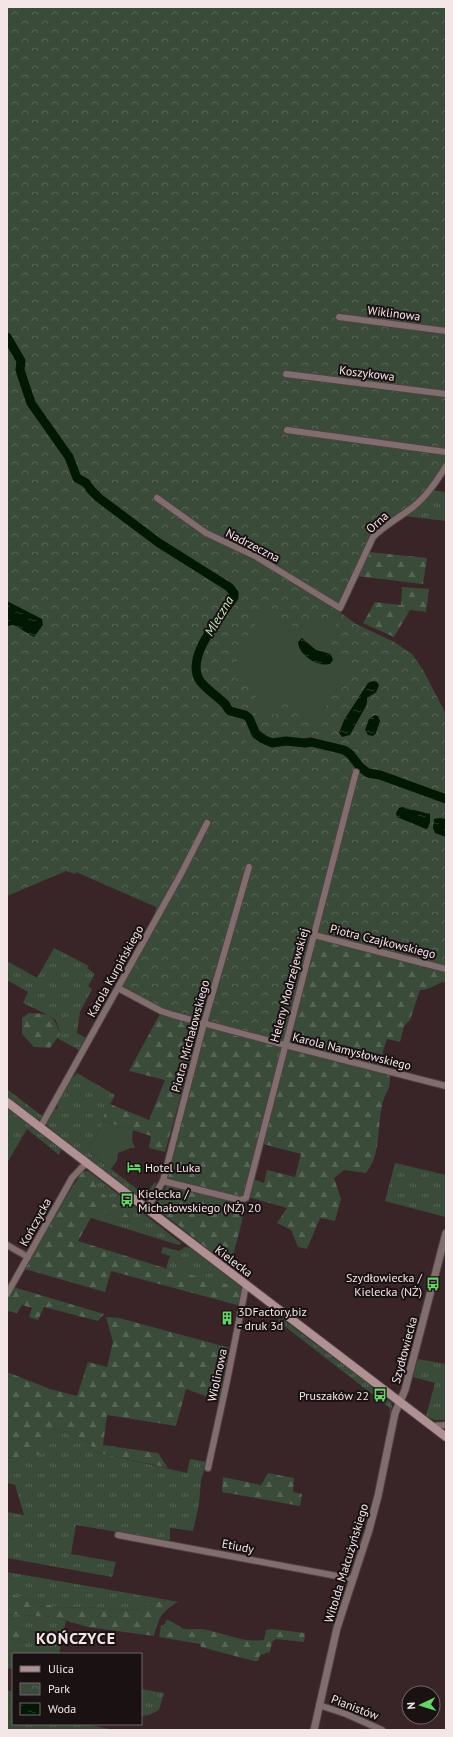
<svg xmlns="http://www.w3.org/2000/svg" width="453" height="1737" viewBox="0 0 453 1737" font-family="'PT Sans',sans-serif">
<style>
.grass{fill:url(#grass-tufts)}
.forest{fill:url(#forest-firs)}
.park{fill:url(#park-crowns)}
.garden{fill:#3a4b3a}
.water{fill:url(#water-ripples)}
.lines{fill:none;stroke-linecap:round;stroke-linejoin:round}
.river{stroke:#021803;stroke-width:9}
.minor-casing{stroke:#534043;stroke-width:8}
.tertiary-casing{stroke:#534043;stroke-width:9}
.secondary-casing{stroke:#534043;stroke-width:10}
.minor{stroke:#806d6e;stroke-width:6}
.tertiary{stroke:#806d6e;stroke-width:7}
.secondary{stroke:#af9194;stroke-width:8}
.labels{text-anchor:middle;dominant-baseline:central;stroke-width:4;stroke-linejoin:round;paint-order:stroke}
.street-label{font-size:12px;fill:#f4e6e7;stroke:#1a1112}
.poi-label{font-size:12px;fill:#f4e6e7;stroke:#1a1112;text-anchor:start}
.water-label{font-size:13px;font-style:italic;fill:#bdeebc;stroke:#1a1112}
.district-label{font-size:16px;font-weight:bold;letter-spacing:1px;fill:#f4e6e7;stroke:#1a1112}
</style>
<defs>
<pattern id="grass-tufts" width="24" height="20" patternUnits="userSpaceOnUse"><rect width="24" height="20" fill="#3a4b3a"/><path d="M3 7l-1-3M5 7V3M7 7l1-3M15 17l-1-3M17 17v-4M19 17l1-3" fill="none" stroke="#576556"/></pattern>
<pattern id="forest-firs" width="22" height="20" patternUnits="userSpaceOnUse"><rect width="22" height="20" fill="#3a4b3a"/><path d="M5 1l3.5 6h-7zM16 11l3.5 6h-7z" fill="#576556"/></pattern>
<pattern id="park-crowns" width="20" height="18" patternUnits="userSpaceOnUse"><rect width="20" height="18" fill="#3a4b3a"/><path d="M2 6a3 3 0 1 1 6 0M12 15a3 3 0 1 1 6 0" fill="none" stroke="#576556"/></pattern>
<pattern id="water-ripples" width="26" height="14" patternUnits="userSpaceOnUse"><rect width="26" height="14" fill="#021803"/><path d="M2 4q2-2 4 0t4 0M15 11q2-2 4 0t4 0" fill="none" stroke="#283a28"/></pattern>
</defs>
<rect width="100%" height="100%" fill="#392528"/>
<g class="grass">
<path d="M432,490l14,2v29l-42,-5z"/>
<path d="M54,948l35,18 -2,2 8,6 -7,12 4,3 -12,23 -3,21 9,5 -7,12 -22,-12 3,-5c-1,-3 -2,-8 -4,-12 -3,-5 -26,-14 -33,-18l5,-11 -21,-12v-19l30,17z"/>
<path d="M77,1073l38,22 -13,24 2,2 -15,27 1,5 55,42 10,-13 3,3 -8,14h-9l-28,-23 -5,-2 -61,-48v-5l7,-13 3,1 1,-3 -1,-2 15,-28 2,1z"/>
<path d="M64,1078h1l-23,42 -5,-1 -30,-22v-8l35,27z"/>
<path d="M7,1108l54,41 -2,6 -32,-26 -20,34z"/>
<path d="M395,1163l51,12 -1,42 -60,-16z"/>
<path d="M95,1176l86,67v1l-2,1 -88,-27 3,-11 33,18 3,-6 -34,-32z"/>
<path d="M163,1247l16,4 6,-4 7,1 49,39 1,5 -1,9 -75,-33 4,-12 -9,-3z"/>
<path d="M279,1319h3l87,65 10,11 12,7 1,5 -3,9 1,-8 -112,-87z"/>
<path d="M418,1359l28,5v56h-11l-9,-4 9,-33 -22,-6z"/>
<path d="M50,1429l13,2 26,11 6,10 92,21 3,-14 17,3 -6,18 -2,24 -6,27 -23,-3v13l-94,-16 -5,29 45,8 -4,15 -105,-19v-46l17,3 -9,-30 -8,-2v-26l8,1z"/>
<path d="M7,1572l161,28 -15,2 -13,6 -15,3 -38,-4 -27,1 -53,-15z"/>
<path d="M7,1614l46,3 13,4 -7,33h-46v15l-6,-1v-15h4l3,-10 22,-3 1,-8 -30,-8z"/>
<path d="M141,1689l23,4 -5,17 -10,5 -8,1z"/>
<path d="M7,1690l6,2v32h72l29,6h-107z"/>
</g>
<g class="forest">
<path d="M369,552l58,6 -4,26 -67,-8z"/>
<path d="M402,587l27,2 -3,23 -16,-2 -16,27 -31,-14 12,-21 26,3z"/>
<path d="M315,938l131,33v11c-9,0 -14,8 -26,8l-10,30 -6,6 -4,16 -13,-3 -4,12 -1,16 -94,-23z"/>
<path d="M29,1013c20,1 24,0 31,21l-10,14 -16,-1 -12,-13v-16z"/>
<path d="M160,1014l41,10 -36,128 -16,-4 2,-12 -47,-15 -2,-2 8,-15 39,16 16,-40 -36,-9z"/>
<path d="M206,1025l76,21 -38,148 -5,4 -75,-19z"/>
<path d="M287,1047l95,24 8,5c1,15 -6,17 -8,30 -5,22 -1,49 -16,67l-22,-3 -10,8 7,21 -6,22 -15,-3 -13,31 -9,-2 -7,-17 -14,-7 10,-15 -39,-11 5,-18 11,4 3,-13 28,7 6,-23 -38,-10z"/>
<path d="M88,1171l7,5 1,11 34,31 -3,7 -33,-18 -1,7 -15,27 93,29 64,16 6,15 -4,4 -126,-34 -6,21 -80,-23 34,-61 23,-36z"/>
<path d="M167,1185l79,21 -16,61 -51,-41 -24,-18z"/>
<path d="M14,1287l6,2 84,25 -6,7 -54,-14 -6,13 -9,-3 3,-9 -10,-3 -5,8 -10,-2v-11z"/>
<path d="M106,1317l13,1 111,30 -11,53 -33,-12 -10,37 -69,-11 -4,30 55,8 10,15 -73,-16 -6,-10 -26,-11 -12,-2 -8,25 -29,4 -7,-1v-85l43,17 27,7 11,-34 19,5 6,-25z"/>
<path d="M268,1473l26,5 -1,14 9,2 -2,12 -78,-14 1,-15 38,8z"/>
<path d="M7,1593l53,15 27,-1 38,4 15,-3 13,-6 15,-2 10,2c-17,10 -19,15 -24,34l-66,-9 -35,-10 -46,-3z"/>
<path d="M166,1620c8,1 12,7 19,9 7,1 15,-1 22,1 19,4 38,13 57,10l2,-10 6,-1 33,4 -1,9 -28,-3 -4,3 -2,10 -10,3 -2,6h-4l-53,-14 -1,-3 -41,-7 2,-11 4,-2z"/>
<path d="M7,1624l30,8 -1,8 -22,3 -3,11 -4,-1z"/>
</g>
<path class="park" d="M7,7h439v453l-18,29 -14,15 -39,28 -38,78 19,14 38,18 18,12 11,16 23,44v252l-133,-33 -28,107 -3,1 -118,-31 -47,-27 38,-68 1,-8 -80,-35 -1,2 -9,-3 -59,25z"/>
<g class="garden">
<path d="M263,609l33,19 45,-15 -16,37 31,18 -4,8 -4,-1 -32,45 -29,-22 -12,17 -9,-9 -22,54 -2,-7 17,-47 -5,-17 -24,-14z"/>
<path d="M104,1121l29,9 -1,10 3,8h-4l-13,5 -1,8 -6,8 -21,-16 -1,-5z"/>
</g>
<g class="water">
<path d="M7,601l35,18 1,6 -9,12 -20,-12 -7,1z"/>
<path d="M302,638l14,12 15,4 2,6 -3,4c-12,3 -31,-8 -32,-22z"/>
<path d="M373,681l4,1 2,3c-3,10 -5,8 -12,13v6l-17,31 -8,2 -3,-4 5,-13 24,-37z"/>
<path d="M375,715l3,1 2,5 -4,12 -3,3 -5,-1 -3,-5 4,-11z"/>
<path d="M402,807l28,7v8l-2,6 -2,1 -29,-12 -1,-4 3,-5z"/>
<path d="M440,818l6,1v18l-11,-4 -2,-5 1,-9z"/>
</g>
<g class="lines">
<path class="river" d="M7,337l14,24 -1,9 11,33 38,54 8,21 9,5 5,7 8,8 60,45 70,44 5,6v4c-13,20 -50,60 -34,84 7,9 17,15 25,23 2,2 2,5 5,7l15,4 4,3 7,16 7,5 9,4 14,-2 19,2 6,-1 33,8 6,4 10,13 8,6 12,2 66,24"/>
<g class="minor-casing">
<g id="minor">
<path d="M339,317l107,14"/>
<path d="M286,374l160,20"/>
<path d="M287,430l159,22"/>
<path d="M157,498l49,35 49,23 85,52 33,-71c12,-12 27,-20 40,-30 14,-11 24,-26 33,-41"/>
<path d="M314,935l132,34"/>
<path d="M118,988l43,23 12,4 112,30 161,41"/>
<path d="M40,1128l141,-254 26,-51"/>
<path d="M163,1181l77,19 6,-2 110,-426"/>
<path d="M147,1209l16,-28 41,-158 45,-156"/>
<path d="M7,1245l21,12"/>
<path d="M7,1294l65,-116 14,-15"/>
<path d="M431,1426l15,-1"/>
<path d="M208,1468l19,-87 19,-96"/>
<path d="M118,1535l235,44"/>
<path d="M319,1705l27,9 36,16"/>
</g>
</g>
<g class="tertiary-casing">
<path id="tertiary" d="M314,1730l23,-102 32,-98 9,-34 17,-83 10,-23 41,-157"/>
</g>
<g class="secondary-casing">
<path id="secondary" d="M7,1102l439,335"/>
</g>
<use href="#minor" class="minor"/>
<use href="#tertiary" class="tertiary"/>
<use href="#secondary" class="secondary"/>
</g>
<defs>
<g id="hotel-bare" transform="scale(1.08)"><path d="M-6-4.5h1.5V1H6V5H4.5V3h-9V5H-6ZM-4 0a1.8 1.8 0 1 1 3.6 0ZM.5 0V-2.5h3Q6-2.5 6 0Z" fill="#64d468" stroke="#1a1112" stroke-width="2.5" paint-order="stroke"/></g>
<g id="bus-bare" transform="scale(1.08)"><path d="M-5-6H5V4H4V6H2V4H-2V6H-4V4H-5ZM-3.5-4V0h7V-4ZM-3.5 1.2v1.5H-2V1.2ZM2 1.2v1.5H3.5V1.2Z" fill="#64d468" stroke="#1a1112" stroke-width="2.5" paint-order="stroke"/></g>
<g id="building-bare" transform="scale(1.08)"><path d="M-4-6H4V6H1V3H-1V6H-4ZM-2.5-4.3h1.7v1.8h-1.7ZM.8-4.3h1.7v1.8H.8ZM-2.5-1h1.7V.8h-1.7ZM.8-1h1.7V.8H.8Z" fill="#64d468" stroke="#1a1112" stroke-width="2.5" paint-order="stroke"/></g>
</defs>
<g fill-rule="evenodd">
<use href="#hotel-bare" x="134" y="1167"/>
<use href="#bus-bare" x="127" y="1200"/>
<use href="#bus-bare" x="433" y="1284"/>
<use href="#building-bare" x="227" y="1318"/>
<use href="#bus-bare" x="380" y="1395"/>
</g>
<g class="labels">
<g class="street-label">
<text transform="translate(394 313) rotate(7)">Wiklinowa</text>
<text transform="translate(367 373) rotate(7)">Koszykowa</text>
<text transform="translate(377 522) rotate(-42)">Orna</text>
<text transform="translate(253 545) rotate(27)">Nadrzeczna</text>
<text transform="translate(383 941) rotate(14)">Piotra Czajkowskiego</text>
<text transform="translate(115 971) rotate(-61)">Karola Kurpińskiego</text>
<text transform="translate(289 985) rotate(-75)">Heleny Modrzejewskiej</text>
<text transform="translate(190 1036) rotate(-75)">Piotra Michałowskiego</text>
<text transform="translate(352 1051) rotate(14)">Karola Namysłowskiego</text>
<text transform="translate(35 1222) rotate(-61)">Kończycka</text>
<text transform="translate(234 1261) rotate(37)">Kielecka</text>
<text transform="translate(404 1350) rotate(-75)">Szydłowiecka</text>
<text transform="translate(217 1375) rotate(-78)">Wiolinowa</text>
<text transform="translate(238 1546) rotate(11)">Etiudy</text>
<text transform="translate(346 1563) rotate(-73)">Witolda Małcużyńskiego</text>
<text transform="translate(355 1707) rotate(21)">Pianistów</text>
</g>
<g class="poi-label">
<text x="145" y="1167">Hotel Luka</text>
<text x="138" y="1193">Kielecka /<tspan x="138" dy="14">Michałowskiego (NŻ) 20</tspan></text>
<text x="422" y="1277" text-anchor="end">Szydłowiecka /<tspan x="422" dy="14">Kielecka (NŻ)</tspan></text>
<text x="238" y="1311">3DFactory.biz<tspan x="238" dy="14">- druk 3d</tspan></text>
<text x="369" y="1395" text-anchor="end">Pruszaków 22</text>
</g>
<g class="water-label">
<text transform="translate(219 616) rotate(-59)">Mleczna</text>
</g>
<g class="district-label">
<text x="76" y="1638">KOŃCZYCE</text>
</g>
</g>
<rect width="453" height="1737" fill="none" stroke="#f4e6e7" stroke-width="16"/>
<rect x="12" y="1653" width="130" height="72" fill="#1a1112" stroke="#716667"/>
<rect x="20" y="1666" width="20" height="6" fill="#af9194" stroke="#716667"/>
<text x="48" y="1673" font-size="12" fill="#f4e6e7">Ulica</text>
<rect x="20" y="1683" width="20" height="12" fill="url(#park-crowns)" stroke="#716667"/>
<text x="48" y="1693" font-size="12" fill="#f4e6e7">Park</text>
<rect x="20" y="1703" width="20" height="12" fill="url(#water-ripples)" stroke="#716667"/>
<text x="48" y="1713" font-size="12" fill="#f4e6e7">Woda</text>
<g transform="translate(421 1705) rotate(266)"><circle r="19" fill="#1a1112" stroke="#716667"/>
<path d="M0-3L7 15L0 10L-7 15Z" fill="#64d468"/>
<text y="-6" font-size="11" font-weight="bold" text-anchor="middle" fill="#f4e6e7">N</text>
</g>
</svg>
